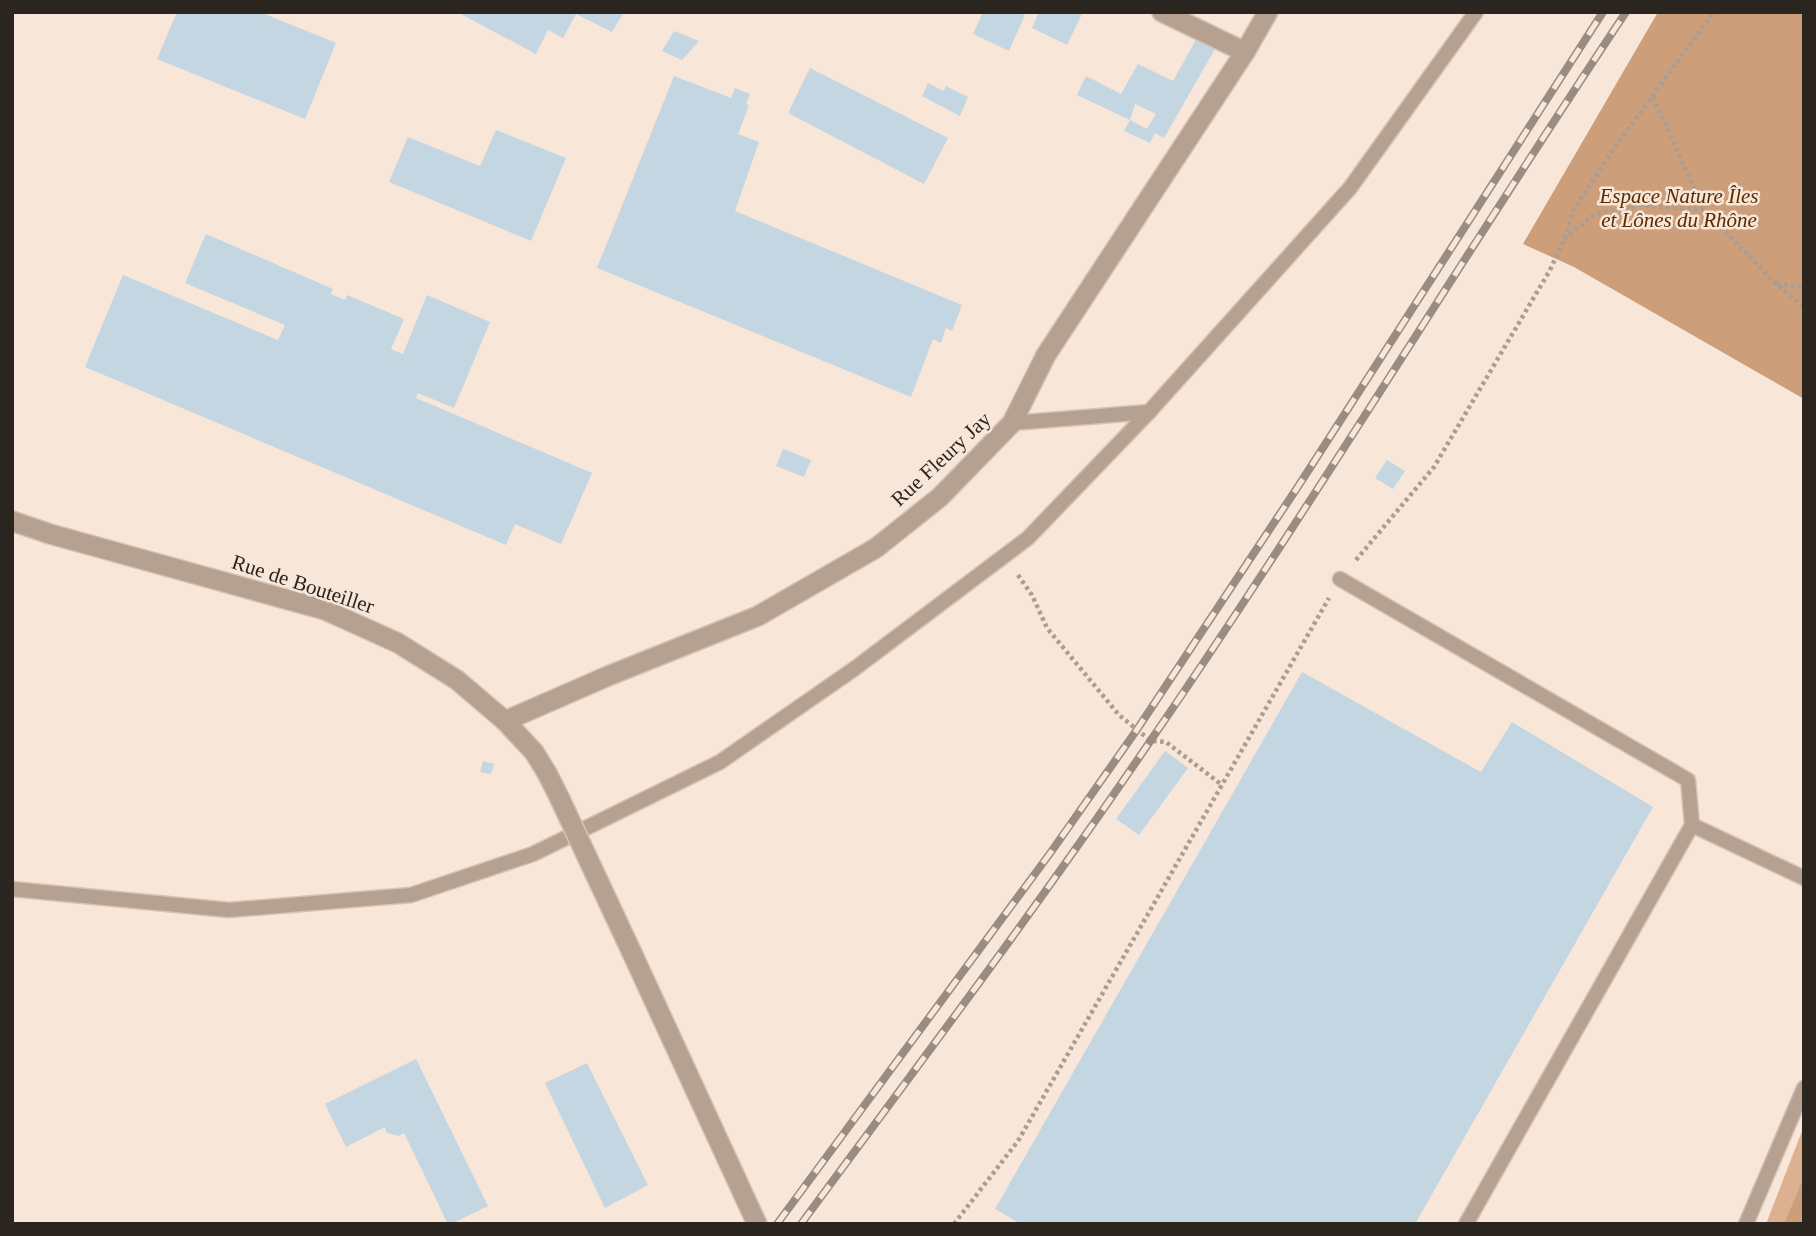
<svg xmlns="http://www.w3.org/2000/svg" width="1816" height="1236" viewBox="0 0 1816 1236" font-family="'Times New Roman',serif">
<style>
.green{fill:#dbb191}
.forest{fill:#cd9e7a}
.building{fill:#c3d6e2}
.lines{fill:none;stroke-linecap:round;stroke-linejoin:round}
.service-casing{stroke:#d3c3b8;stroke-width:17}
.minor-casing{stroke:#d3c3b8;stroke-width:22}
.tertiary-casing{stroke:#d3c3b8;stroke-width:22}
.path{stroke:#aa9d93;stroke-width:4.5;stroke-dasharray:3.5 3.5;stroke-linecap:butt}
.service{stroke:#b6a191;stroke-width:14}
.minor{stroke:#b6a191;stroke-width:19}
.tertiary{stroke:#b6a191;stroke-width:19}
.rail-casing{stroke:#988c83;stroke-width:8}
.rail{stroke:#f8e6d9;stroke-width:5;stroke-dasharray:16;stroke-linecap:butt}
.tertiary-bridge-casing{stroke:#d3c3b8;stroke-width:22;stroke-linecap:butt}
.tertiary-bridge{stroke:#b6a191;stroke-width:19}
.labels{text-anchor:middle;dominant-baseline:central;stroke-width:5;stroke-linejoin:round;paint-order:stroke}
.park-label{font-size:21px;font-style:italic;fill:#582c00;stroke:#f8e6d9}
.street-label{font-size:21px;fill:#2b2520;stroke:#f8e6d9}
</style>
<rect width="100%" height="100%" fill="#f8e6d9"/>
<path class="green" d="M1804,1126v98h-38z"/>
<g class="forest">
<path d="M1658,12h146v387l-230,-132 -51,-23z"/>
<path d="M1804,1177v47h-20z"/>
</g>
<g class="building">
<path d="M177,12h83l76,31 -31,76 -148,-60z"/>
<path d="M457,12h167l-12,20 -36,-18 -13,24 -15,-8 -12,24z"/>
<path d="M983,12h36l6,3 -16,36 -36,-17z"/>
<path d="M1039,12h44l-16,33 -35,-17z"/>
<path d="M674,31l25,10 -17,19 -20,-9z"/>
<path d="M1197,38l19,9 -52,91 -9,-5 -5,10 -26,-12 6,-11 17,9 9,-15 -21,-10 -5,16 -53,-25 9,-19 35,18 17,-30 35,17z"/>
<path d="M810,68l138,70 -24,46 -136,-71z"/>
<path d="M674,76l57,22 4,-10 15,6 -4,10 3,1 -11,29 21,8 -24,69 227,94 -10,26 -6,-3 -5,15 -8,-4 -22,58 -314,-129z"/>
<path d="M928,83l16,8 2,-5 22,11 -8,19 -38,-20z"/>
<path d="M496,130l70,28 -35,83 -142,-59 19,-45 72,29z"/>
<path d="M206,234l127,55 -2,5 14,6 2,-5 57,24 -13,30 12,5 24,-59 63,27 -36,86 -36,-15 -2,5 176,75 -31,71 -46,-20 -9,21 -421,-178 38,-92 155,65 7,-15 -100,-42z"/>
<path d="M783,449l28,11 -7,17 -28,-11z"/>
<path d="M1387,460l18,11 -12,18 -18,-11z"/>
<path d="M1302,672l179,100 31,-50 141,85 -238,417h-394l-26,-15z"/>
<path d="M1165,751l23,17 -49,67 -23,-16z"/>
<path d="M483,761l11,3 -3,10 -11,-2z"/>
<path d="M416,1059l72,147 -37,18h-3l-44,-91 -5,3 -12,-3 -2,-6 -39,20 -21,-43z"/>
<path d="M587,1063l61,122 -43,23 -60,-125z"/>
</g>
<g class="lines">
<g class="service-casing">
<g id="service">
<path d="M1012,423l137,-11 201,-224 126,-176"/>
<path d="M1340,579l348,201 4,45 -226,399"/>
<path d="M1692,825l112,53"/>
<path d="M12,889l217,21 182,-15 122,-41 187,-92 134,-93 174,-131 121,-126"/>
<path d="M1746,1224l58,-136"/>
</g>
</g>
<g class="minor-casing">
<g id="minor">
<path d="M1162,12l83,40"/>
<path d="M505,721l103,-45 150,-60 118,-68 64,-51 72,-74 34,-68 199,-303 23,-40"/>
</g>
</g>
<g class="tertiary-casing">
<g id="tertiary">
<path d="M12,521l38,13 275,76 73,33 59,37 48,41 29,31 13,21 13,26"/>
<path d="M633,955l124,269"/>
</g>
</g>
<g class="path">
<path d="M1653,97l51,113 72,74 28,23"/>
<path d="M1564,239l31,-25 44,-9 65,5"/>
<path d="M1777,284l27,3"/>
<path d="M1356,560l78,-93 116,-197 14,-30 9,-29 39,-60 102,-139"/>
<path d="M1018,575l14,20 15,33 72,87 32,26 15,1 56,43"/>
<path d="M954,1224l64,-83 311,-543"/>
</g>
<use href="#service" class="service"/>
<use href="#minor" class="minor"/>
<use href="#tertiary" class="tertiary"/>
<g class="rail-casing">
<g id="rail">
<path d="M777,1224l274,-372 85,-121 163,-246 304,-473"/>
<path d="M801,1224c118,-160 238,-319 350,-484 164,-239 314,-487 475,-728"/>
</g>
</g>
<use href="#rail" class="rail"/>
<g class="tertiary-bridge-casing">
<path id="tertiary-bridge" d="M560,799l73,156"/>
</g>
<use href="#tertiary-bridge" class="tertiary-bridge"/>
</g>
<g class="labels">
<g class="park-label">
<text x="1679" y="196">Espace Nature Îles<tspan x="1679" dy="24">et Lônes du Rhône</tspan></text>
</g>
<g class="street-label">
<text transform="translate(941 459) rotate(-43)">Rue Fleury Jay</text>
<text transform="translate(303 584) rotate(18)">Rue de Bouteiller</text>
</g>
</g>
<rect width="1816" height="1236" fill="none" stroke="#2b2520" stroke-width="28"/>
</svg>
